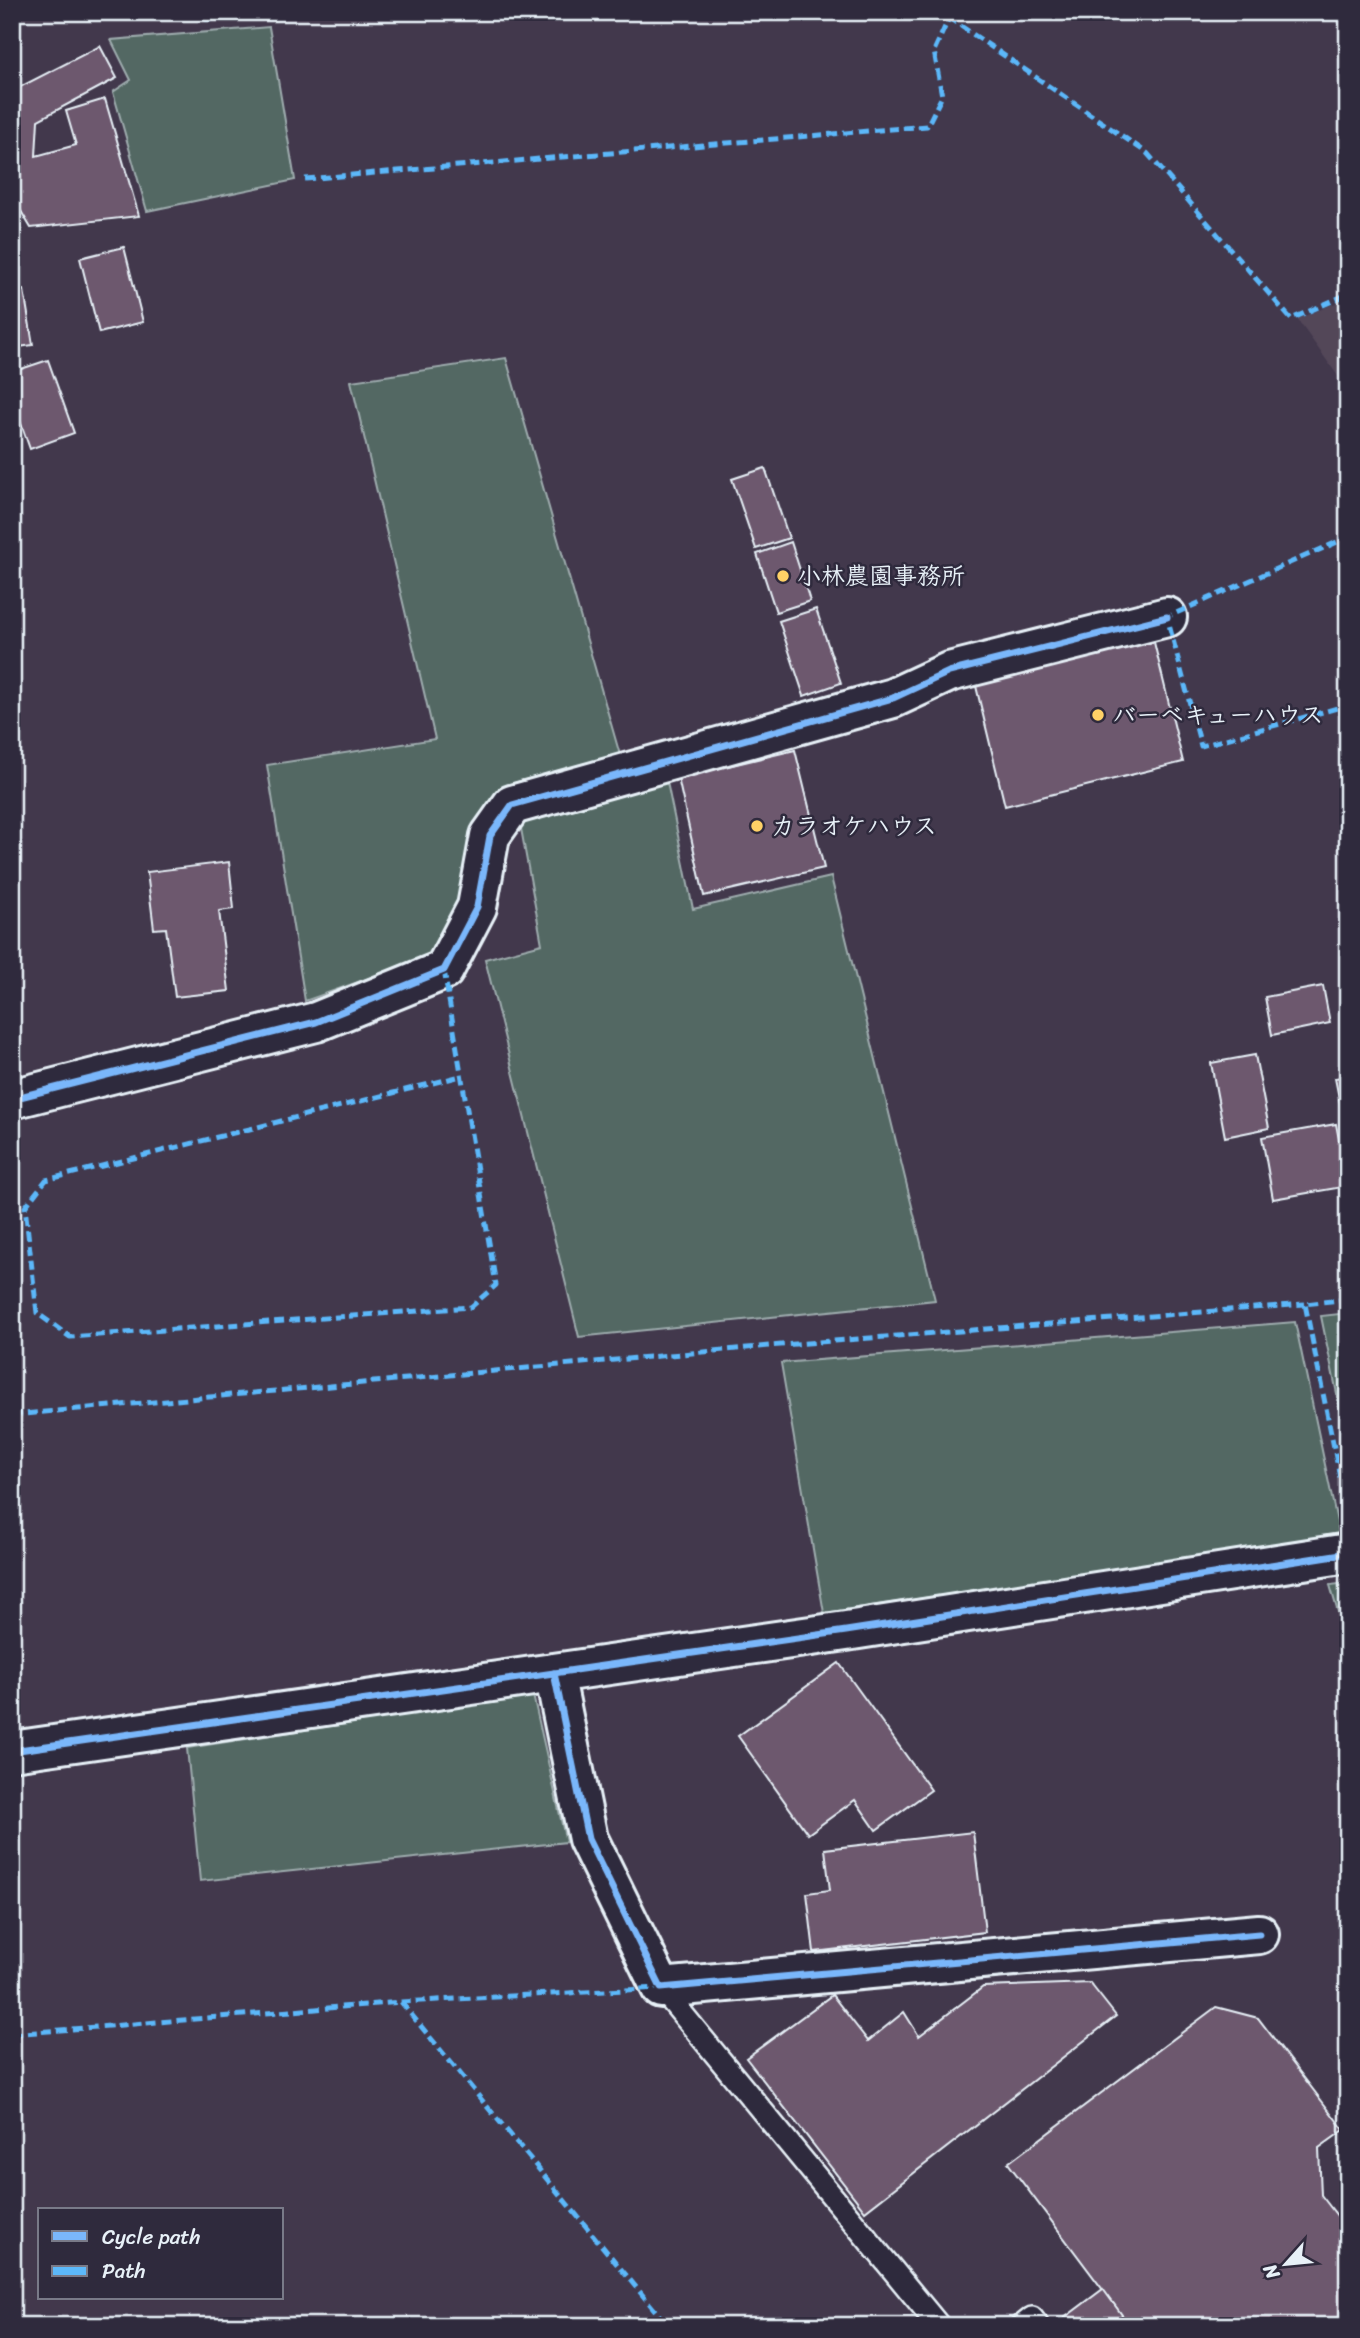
<svg xmlns="http://www.w3.org/2000/svg" width="1360" height="2338" viewBox="0 0 1360 2338" font-family="Sriracha,'Klee One',sans-serif">
<style>
.built{fill:#524659}
.green{fill:#536863;stroke:#9eacae;stroke-width:2}
.building{fill:#6d586e;stroke:#e8f1f8;stroke-width:2}
.lines{fill:none;stroke-linecap:round;stroke-linejoin:round}
.service-casing{stroke:#e8f1f8;stroke-width:26}
.minor-casing{stroke:#e8f1f8;stroke-width:44}
.service{stroke:#2f2a3d;stroke-width:21}
.minor{stroke:#2f2a3d;stroke-width:38}
.quiet{stroke:#5cb8fa;stroke-width:5;stroke-dasharray:10 5;stroke-linecap:butt}
.cycleway-casing{stroke:#2f2a3d;stroke-width:11}
.cycleway{stroke:#7ab7fb;stroke-width:7}
.poi-dot{fill:#ffd166;stroke:#2f2a3d;stroke-width:2.5}
.labels{text-anchor:middle;dominant-baseline:central;stroke-width:5;stroke-linejoin:round;paint-order:stroke}
.poi-label{font-size:24px;font-weight:bold;fill:#e8f1f8;stroke:#2f2a3d;text-anchor:start}
</style>
<rect width="100%" height="100%" fill="#42384c"/>
<filter id="ink" filterUnits="userSpaceOnUse"><feTurbulence type="fractalNoise" baseFrequency=".0143" numOctaves="2"/><feDisplacementMap in="SourceGraphic" scale="14" xChannelSelector="R" yChannelSelector="G"/><feConvolveMatrix kernelMatrix="1 2 1 2 8 2 1 2 1" color-interpolation-filters="sRGB"/></filter>
<g filter="url(#ink)">
<path class="built" d="M1348,298v92l-51,-71z"/>
<g class="green">
<path d="M269,27l26,153 -148,31 -34,-119 18,-12 -20,-40z"/>
<path d="M506,358l114,397 -114,30 -34,47 -10,72 -31,52 -126,45 -38,-236 168,-26 -84,-358z"/>
<path d="M667,782l26,127 138,-32 104,423 -356,37 -94,-378 57,-15 -22,-121z"/>
<path d="M1348,1313v134l-27,-131z"/>
<path d="M1295,1322l45,214 -516,77 -43,-250z"/>
<path d="M1348,1583v64l-18,-62z"/>
<path d="M533,1695l33,147 -366,39 -13,-133z"/>
</g>
<g class="building">
<path d="M100,46l17,32 -79,42 -2,36 40,-11 -10,-34 39,-12 34,117 -108,12 -16,-27h-3v-110z"/>
<path d="M124,247l19,75 -44,11 -19,-75z"/>
<path d="M24,290l9,55 -21,3v-57z"/>
<path d="M1348,331v20l-9,-14z"/>
<path d="M48,360l26,73 -44,16 -18,-51v-26z"/>
<path d="M765,468l24,70 -33,11 -24,-70z"/>
<path d="M791,542l19,59 -34,11 -19,-58z"/>
<path d="M816,609l25,74 -37,13 -25,-75z"/>
<path d="M1153,638l30,124 -178,44 -30,-124z"/>
<path d="M795,750l29,118 -120,28 -26,-118z"/>
<path d="M229,862l5,47 -15,2 10,80 -54,6 -9,-69 -12,1 -7,-57z"/>
<path d="M1323,986l7,37 -58,12 -7,-38z"/>
<path d="M1255,1055l14,73 -44,9 -14,-74z"/>
<path d="M1348,1076v67l-13,-65z"/>
<path d="M1336,1124l12,62 -75,13 -11,-62z"/>
<path d="M839,1663l92,127 -55,40 -21,-30 -47,34 -70,-98z"/>
<path d="M973,1832l12,100 -171,20 -7,-59 23,-3 -5,-41z"/>
<path d="M1090,1983l26,33 -251,195 -119,-153 86,-63 36,46 36,-29 15,24 64,-49z"/>
<path d="M1216,2007l42,11 86,112 -25,18 2,47 27,35v96h-218l-122,-163z"/>
<path d="M1103,2289l27,37h-75v-1z"/>
</g>
<g class="lines">
<g class="service-casing">
<g id="service">
<path d="M661,1988l278,338"/>
<path d="M1022,2326l10,-8 6,8"/>
</g>
</g>
<g class="minor-casing">
<g id="minor">
<path d="M12,1099l304,-77 128,-52 33,-63 13,-71 22,-31 381,-107 56,-26 218,-55"/>
<path d="M554,1673l34,166 73,149 598,-54"/>
<path d="M12,1751l834,-120 502,-78"/>
</g>
</g>
<use href="#service" class="service"/>
<use href="#minor" class="minor"/>
<g class="quiet">
<path d="M934,12l15,6 198,135 144,166 57,-25"/>
<path d="M205,19l63,-7"/>
<path d="M305,179l622,-53 15,-30 -8,-45 15,-33 15,-6"/>
<path d="M1348,545l-4,-6 -177,78 34,129 147,-41"/>
<path d="M444,970l52,315 -25,22 -401,30 -33,-24 -12,-106 21,-27 415,-104"/>
<path d="M1348,1299l-43,5 43,213"/>
<path d="M12,1415l757,-69 536,-42"/>
<path d="M401,2002l267,324"/>
<path d="M12,2034l389,-32 260,-14"/>
</g>
<g class="cycleway-casing">
<g id="cycleway">
<path d="M12,1099l304,-77 128,-52 33,-63 13,-71 22,-31 381,-107 56,-26 218,-55"/>
<path d="M554,1673l34,166 73,149 598,-54"/>
<path d="M12,1751l834,-120 502,-78"/>
</g>
</g>
<use href="#cycleway" class="cycleway"/>
</g>
</g>
<g class="poi-dot">
<circle cx="783" cy="576" r="7"/>
<circle cx="1098" cy="715" r="7"/>
<circle cx="757" cy="826" r="7"/>
</g>
<g class="labels">
<g class="poi-label">
<text x="797" y="576">小林農園事務所</text>
<text x="1112" y="715">バーベキューハウス</text>
<text x="771" y="826">カラオケハウス</text>
</g>
</g>
<rect width="1360" height="2338" fill="none" stroke="#2f2a3d" stroke-width="42"/>
<rect x="21" y="21" width="1318" height="2296" fill="none" stroke="#e8f1f8" stroke-width="2.5" filter="url(#ink)"/>
<rect x="38" y="2208" width="245" height="91" fill="#2f2a3d" stroke="#797a88" stroke-width="2"/>
<rect x="52" y="2231" width="35" height="10" fill="#7ab7fb" stroke="#797a88" stroke-width="2"/>
<text x="102" y="2244" font-size="21" fill="#e8f1f8">Cycle path</text>
<rect x="52" y="2266" width="35" height="10" fill="#5cb8fa" stroke="#797a88" stroke-width="2"/>
<text x="102" y="2278" font-size="21" fill="#e8f1f8">Path</text>
<g transform="translate(1286 2264) rotate(243)" stroke="#2f2a3d" stroke-width="5" paint-order="stroke">
<path d="M0-5L12 26L0 18L-12 26Z" fill="#e8f1f8"/>
<text y="-10" font-size="19" font-weight="bold" text-anchor="middle" fill="#e8f1f8">N</text>
</g>
</svg>
